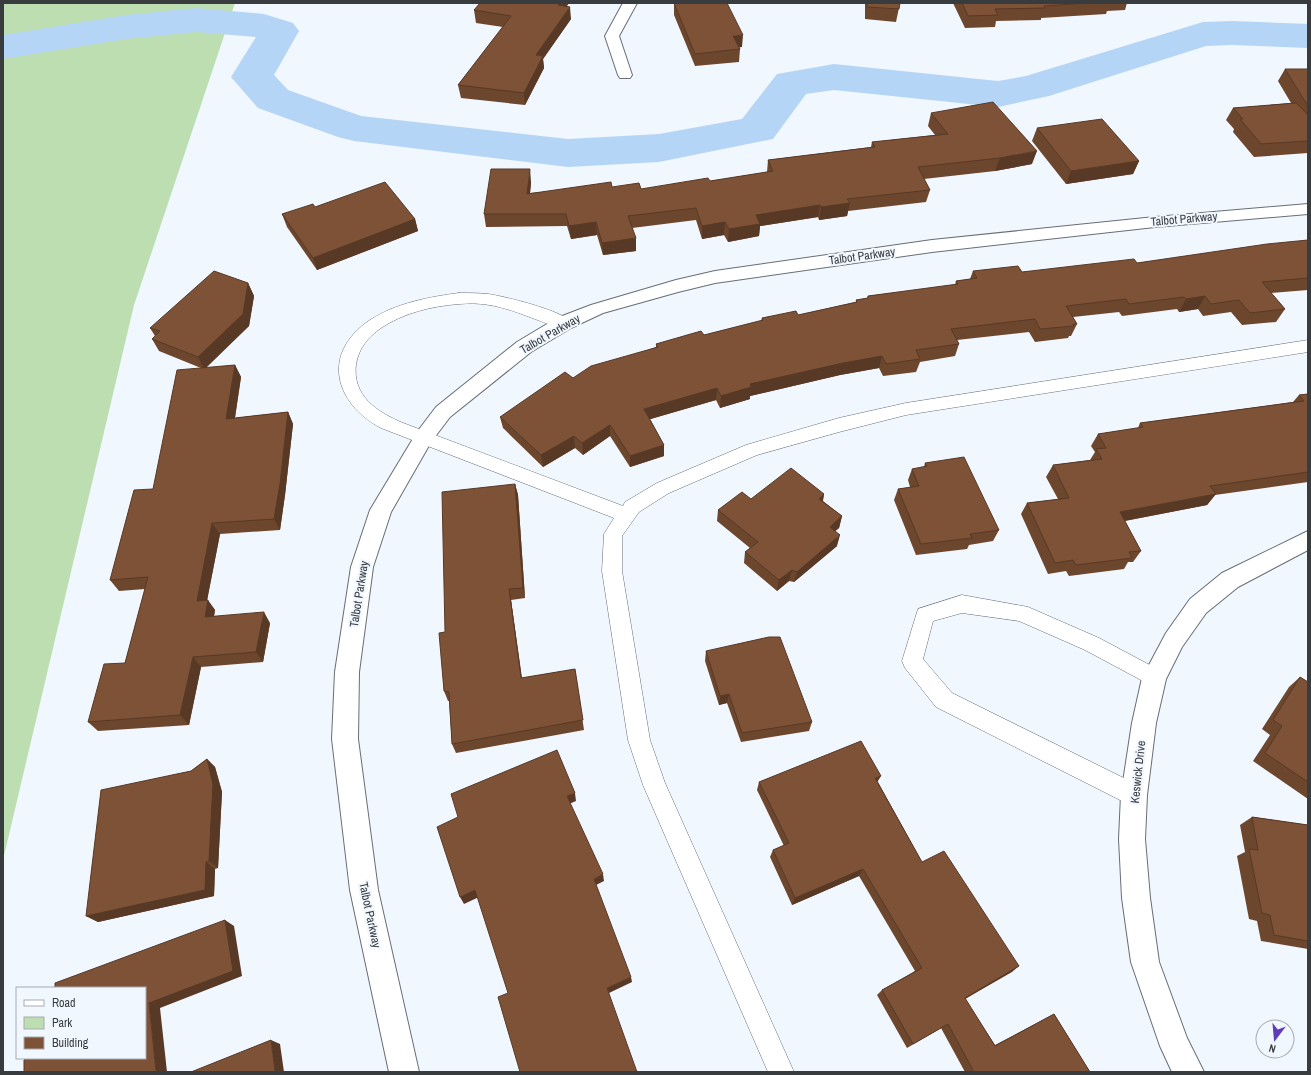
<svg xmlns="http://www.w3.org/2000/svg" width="1311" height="1075" viewBox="0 0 1311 1075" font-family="'Archivo Narrow',sans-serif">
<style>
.green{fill:#bddeb0}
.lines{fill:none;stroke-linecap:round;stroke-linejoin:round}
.river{fill:#b5d5f6;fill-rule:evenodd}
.service-casing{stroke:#686e74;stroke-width:1}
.minor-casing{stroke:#686e74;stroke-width:2}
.service{fill:#fff;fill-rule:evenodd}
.minor{fill:#fff;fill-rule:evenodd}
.wall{fill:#6c472e}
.shaded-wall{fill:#583926}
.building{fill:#7e5236;stroke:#583926}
.labels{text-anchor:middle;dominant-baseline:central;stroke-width:4;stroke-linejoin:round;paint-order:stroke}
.street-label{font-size:12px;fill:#393c3f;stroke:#f0f7ff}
</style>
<rect width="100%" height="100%" fill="#f0f7ff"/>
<path class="green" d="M3,3h232l-101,302 -131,555z"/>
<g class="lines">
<path class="river" d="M196,8l68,6 29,9 6,8 -25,44 14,15 73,26 207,23 91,-5 83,-15 35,-45 57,-10 164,17 28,-5 177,-54 29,-1 76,3v24l-76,-3 -26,1 -157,50 -51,11 -164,-17 -28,4 -33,45 -114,23 -91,5 -214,-26 -16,-4 -80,-29 -27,-31 25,-40 -60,-5 -70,7 -123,20v-24l123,-20z"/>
<g class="service-casing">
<g id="service">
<path d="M459,293c10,0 19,0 29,1 15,2 77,17 84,29l-2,4 -6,2c-38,-11 -64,-29 -105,-25 -27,2 -56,9 -78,24 -13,9 -22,20 -25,36 -4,32 21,48 47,59l220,83 2,-4 32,-19 89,-38 93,-27 67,-15 402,-63v12l-402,63 -67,17 -82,23 -88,38 -30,19 -17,24v35l28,169 15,43 129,289h-26l-125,-287 -15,-45 -26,-169 2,-37 10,-16 -233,-90c-47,-25 -60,-75 -11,-108 26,-17 59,-23 89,-27z"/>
<path d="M962,595l66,12 71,31 62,33 3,7 -3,7 -7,2 -69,-37 -66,-29 -57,-8 -29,8 -10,38 29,34 190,94 3,8 -3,8 -8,3 -8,-3 -190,-96 -31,-39 -3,-7 16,-52z"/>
</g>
</g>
<g class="minor-casing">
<g id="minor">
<path d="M623,3h14l-18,33 13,39 -2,3h-10l-2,-3 -13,-39z"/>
<path d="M1308,204v10l-153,13 -223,25 -217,31 -37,9 -75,21 -32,15 -40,24 -81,65 -19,25 -40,70 -18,55 -14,105 -1,67 20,151 41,182h-30l-39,-182 -18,-151 3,-67 16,-105 19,-57 47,-78 19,-25 81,-65 40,-24 34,-13 85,-25 39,-9 217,-31 223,-23z"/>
<path d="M1308,531v19l-70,37 -32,26 -24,34 -16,32 -10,44 -9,72 -2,44 5,59 9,64 28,76 17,34h-32l-12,-26 -29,-84 -9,-64 -3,-59 2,-44 11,-72 10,-45 24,-45 24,-34 32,-26z"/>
</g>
</g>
<use href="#service" class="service"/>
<use href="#minor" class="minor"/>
</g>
<g class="wall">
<path d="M674,3l68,44h-3l1,2 -1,13 -44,4 -21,-51z"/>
<path d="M865,3h35l-4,19 -31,-3z"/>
<path d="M953,3h174l-2,7 -18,1 -1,3 -65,4v2l-45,1 -1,6 -30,1z"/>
<path d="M567,7l4,12 -28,40 1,9 -19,37 -64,-7 -3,-13 45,-58 -27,-4 -2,-13z"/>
<path d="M1285,69h23v84l-54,4 -21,-25 1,-3 -8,-9 7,-12 58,-5 -13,-22z"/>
<path d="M931,113l101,51 -37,7 -71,8 6,11 -4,12 -78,9 -1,5 -28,4 -1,-3 -58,9 -1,10 -31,6 -4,-7 -22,4 -6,-19 -64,8 4,23 -33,4 -6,-20 -26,4 -4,-13 -81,1 -2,-13 47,-32 -1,11 82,-6 29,2 69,-8 57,-9 1,-12 103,-13 1,-5 63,-7 -7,-9z"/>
<path d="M1037,128l102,33 -6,13 -67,10 -34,-43z"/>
<path d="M315,207l100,12 3,12 -101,39 -30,-43 -5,-13z"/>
<path d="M1308,240v50l-37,3 14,16 -9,13 -34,3 -11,-13 -28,4 -5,-7 -19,3 -2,-3 -55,7 -3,-4 -46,5 4,7 -6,12h-2l-1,2 -33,4 -6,-10 -72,8 2,4 -4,12 -35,6 -4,10 -33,4 -4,-8 -39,7 -90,21v3l-30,9 -4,-8 -66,19 14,26v11l-34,11 -20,-31 -27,19 -8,-7 -32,19 -40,-39 -3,-11 73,-39 83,-31v-3l48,-9 57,-14 1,-3 36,-3 58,-13v-2l11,-2 1,-2 87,-11 1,-4 14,-2 3,-8 49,1 115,-9z"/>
<path d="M248,283l6,13 -5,30 -43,42 29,-3 6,12 -6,41 53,-6 5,12 -8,71 -5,35 -60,4 -13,66 8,10 -1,6 56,7 -7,39 -62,5 -12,58 -91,6 -10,-9 37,-59 20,-74 -26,2 -9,-11 43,-91 48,-121 -42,-17 -7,-12 3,-3 -5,-8z"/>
<path d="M1308,394v88l-93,13 -8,10 -82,16 16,30 -8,11h-5l-4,7 -55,7 -3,-5 -18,3 -27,-60 6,-11 31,-4 -12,-22 7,-12 37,-5 5,-8 -4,-6 7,-12 40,-6 2,-5 153,-21 6,-7z"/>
<path d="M925,463l74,67 -6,11 -24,4 -2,4 -51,6 -22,-55 4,-11 12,-2 -2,-7 4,-11 12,-2z"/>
<path d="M515,484l3,11 7,103 -14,2 11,78 53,-9 9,61 -128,23 -4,-9 -3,-43h-1l-4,-10z"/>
<path d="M824,494l-1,7 19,15 -3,12 -4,3 2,15 -43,36 -5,-1 -12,10 -33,-28 1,-11 5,-4 -33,-27 1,-11 33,-11z"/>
<path d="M706,651l106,71 -3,9 -68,11 -14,-39 -8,2 -14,-44z"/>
<path d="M1300,677l8,5v117l-55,-38 17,-26 -8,-6 27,-42z"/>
<path d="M207,759l8,8 7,25 -4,76 -3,1 -1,27 -116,26 -12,-6 105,-145z"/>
<path d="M759,782h119l44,80 97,104 -54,33 30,46 59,-31 36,58h-125l-24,-44 -34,20 -30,-53 5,-5 33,-19 -56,-95 -67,29 -22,-48 3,-7 11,-4 -27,-56z"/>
<path d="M1252,817l56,8v124l-47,-8 -4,-20 -8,-2 -12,-63 8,-4 -5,-27z"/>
</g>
<g class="shaded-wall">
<path d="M560,3h9l-10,15 -1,-13z"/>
<path d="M570,7l1,12 -28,40 1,9 -19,37 -1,-12 12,-38z"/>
<path d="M743,35l-1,12 -9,1v-12z"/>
<path d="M1037,151l-5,13 -37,7 5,-13z"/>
<path d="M1139,161l-6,13 -67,10 5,-13z"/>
<path d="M530,169l1,13 -2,24 -2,-12z"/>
<path d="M850,203l-3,13 -28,4 2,-13z"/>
<path d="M820,205l-2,12 -58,9 -1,10 -31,6 1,-13 27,-14z"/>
<path d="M415,219l3,12 -101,39 -4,-12z"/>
<path d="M596,222l1,13 -26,4 -2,-13z"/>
<path d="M725,222l-1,13 -22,4v-13z"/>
<path d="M636,238v13l-33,4 -1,-12z"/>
<path d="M248,283l6,13 -5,30 -45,43 -6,-12z"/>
<path d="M1205,296l-7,13 -19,3 7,-13z"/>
<path d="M882,356l-3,12 -39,7 -90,21v3l-30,9 1,-12 29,-12 93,-21z"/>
<path d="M235,365l6,12 -8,53 -7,-11z"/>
<path d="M717,388l-1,12 -72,21v-12z"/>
<path d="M288,412l5,12 -8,71 -5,35 -6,-11z"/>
<path d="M610,425v11l-27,19 -1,-12z"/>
<path d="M574,436l1,12 -32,19 -2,-12z"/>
<path d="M664,445v11l-34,11v-11z"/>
<path d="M515,484l3,11 7,103 -2,-10z"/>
<path d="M824,494l-2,11 -3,-6z"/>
<path d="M1216,494l-9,11 -94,18 7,-11z"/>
<path d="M842,516l-3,12 -12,10 3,-11z"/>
<path d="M212,523l8,11 -15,77 -8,-10z"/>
<path d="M840,535l-3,11 -43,36 3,-10z"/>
<path d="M792,570l-3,11 -12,10 2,-11z"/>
<path d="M509,589l2,11 12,88 -2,-10z"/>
<path d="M208,600l7,10 -3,17 -7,-10z"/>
<path d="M264,612l6,11 -7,39 -7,-10z"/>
<path d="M193,657l8,10 -12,58 -9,-10z"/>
<path d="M729,694l-2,9 -8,2 1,-9z"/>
<path d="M207,759l8,8 7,25 -4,76 -9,-7z"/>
<path d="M881,776l-5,8 -1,-6z"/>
<path d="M575,793l1,8 -7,3 -2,-8z"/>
<path d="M206,862l9,7 -1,27 -116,26 -12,-6z"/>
<path d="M863,869l-4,7 -67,29 3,-7z"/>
<path d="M603,874l1,7 -8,4 -2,-6z"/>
<path d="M475,890l4,7 -15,7 -4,-7z"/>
<path d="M225,920l9,6 8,50 -82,32 7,64h-11l-7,-69z"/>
<path d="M1019,966l-7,6 -54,31 7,-5z"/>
<path d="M631,977l1,5 -23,11 -2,-5z"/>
<path d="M271,1040l9,4 4,28h-9z"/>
</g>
<g class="building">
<path d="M480,3h80l-2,2 12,2 -34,48 7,1 -19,37 -66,-8 53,-69 -37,-6z"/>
<path d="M674,3h53l16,32 -10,1 7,13 -45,5z"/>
<path d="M867,3h33l-1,6 -32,-2z"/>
<path d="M962,3h126l-44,3 1,2 -50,1 3,6 -30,1z"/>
<path d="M1285,69h23v34h-2z"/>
<path d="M993,102l44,49 -37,7 -82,9 12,23 -83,9 3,4 -29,4 -1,-2 -64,10 4,9 -31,5 -4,-7 -23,4 -6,-18 -68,8 8,22 -34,5 -6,-21 -27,4 -3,-12h-82l7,-45h39l-3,25 84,-12 1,5 27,-4 2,6 67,-11 2,3 63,-10 -5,-11 107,-13 -3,-5 76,-8 -17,-21z"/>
<path d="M1296,103l12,12v26l-47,3 -21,-25h3l-10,-11z"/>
<path d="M1102,119l37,42 -68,10 -34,-43z"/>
<path d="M385,182l30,37 -102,39 -31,-44 31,-10 2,3z"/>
<path d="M1308,240v38l-46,4 23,27 -35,4 -11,-13 -28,4 -6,-8 -19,3 -2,-2 -55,7 -3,-5 -60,7 11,18h-4l1,2 -34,3 -5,-10 -84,10 8,15 -43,6 4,9 -34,5 -4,-8 -39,7 -93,21 1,3 -30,9 -4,-8 -73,21 20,36 -34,11 -20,-31 -28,18 -8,-7 -33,19 -41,-38 65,-45 8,6 18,-12 67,-19 -2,-3 45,-13 3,4 59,-15 -1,-2 34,-7 2,4 59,-13 -1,-2 12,-2v-2l90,-12 -2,-3 21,-3 -4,-7 45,-5 4,6 112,-13 3,4 130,-19z"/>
<path d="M214,271l34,12 -5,31 -45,43 -46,-18 8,-8 -10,-3z"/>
<path d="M235,365l-9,54 62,-7 -8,72 -6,35 -62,4 -15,78 11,-1 -3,17 59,-5 -8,40 -63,5 -13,58 -92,7 16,-58 21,-1 23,-86 -38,3 24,-90 19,-1 24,-119z"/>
<path d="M1308,394v78l-98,14 6,8 -96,18 21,39 -12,1 3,6 -56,7 -3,-5 -18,3 -28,-60 42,-5 -16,-33 49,-6 -6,-10 10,-1 -8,-14 45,-7 -3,-4 164,-22 -5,-6z"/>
<path d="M964,457l35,73 -29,4 2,4 -51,6 -23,-55 21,-3 -7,-17 15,-3 -2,-3z"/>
<path d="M791,468l33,26 -5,5 23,17 -12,11 10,8 -43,37 -5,-2 -13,10 -34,-28 13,-10 -40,-32 24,-18 9,7z"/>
<path d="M515,484l8,104 -14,1 12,89 54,-9 8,51 -131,24 -3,-52 -5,-1 -5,-58 6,-1 -3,-140z"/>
<path d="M769,637h11l32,85 -70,11 -13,-39 -9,2 -14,-45z"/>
<path d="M1300,677l8,5v100l-43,-29 17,-27 -9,-6z"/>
<path d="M861,741l20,35 -6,2 47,84 22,-11 75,115 -54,32 30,48 59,-32 36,58h-116l-26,-48 -35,20 -31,-54 40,-22 -59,-99 -68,29 -22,-48 16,-7 -30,-61z"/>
<path d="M557,750l18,43 -8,3 36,78 -9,5 37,98 -24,11 30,84h-117l-22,-75 10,-4 -33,-103 -15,7 -23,-70 21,-10 -7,-23z"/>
<path d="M207,759l6,25 -4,77 -3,1 -1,28 -119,26 15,-126 90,-19z"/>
<path d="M1252,817l56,8v116l-34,-6 -4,-20 -8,-2 -13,-64 9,1z"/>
<path d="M225,920l8,51 -84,32 7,69h-132v-12l4,-2h117v-70h-90v-5z"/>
<path d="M271,1040l4,32h-84z"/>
</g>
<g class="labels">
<g class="street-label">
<text transform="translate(1184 219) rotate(-5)">Talbot Parkway</text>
<text transform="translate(862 256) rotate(-8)">Talbot Parkway</text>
<text transform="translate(550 334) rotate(-30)">Talbot Parkway</text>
<text transform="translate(359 594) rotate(-81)">Talbot Parkway</text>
<text transform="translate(1138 772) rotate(-84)">Keswick Drive</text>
<text transform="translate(370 915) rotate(78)">Talbot Parkway</text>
</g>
</g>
<rect width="1311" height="1075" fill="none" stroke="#393c3f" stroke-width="8"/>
<rect x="16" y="987" width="130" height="72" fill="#f0f7ff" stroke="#a7acb2"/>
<rect x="24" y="1000" width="20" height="6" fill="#ffffff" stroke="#a7acb2"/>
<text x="52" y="1007" font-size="12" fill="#393c3f">Road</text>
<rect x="24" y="1017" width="20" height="12" fill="#bddeb0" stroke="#a7acb2"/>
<text x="52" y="1027" font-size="12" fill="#393c3f">Park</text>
<rect x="24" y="1037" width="20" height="12" fill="#7e5236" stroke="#a7acb2"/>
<text x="52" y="1047" font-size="12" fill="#393c3f">Building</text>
<g transform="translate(1275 1039) rotate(196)"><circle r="19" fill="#f0f7ff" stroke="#a7acb2"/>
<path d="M0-3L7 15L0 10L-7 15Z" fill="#5f3db6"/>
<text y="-6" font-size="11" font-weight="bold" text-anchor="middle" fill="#393c3f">N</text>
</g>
</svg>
